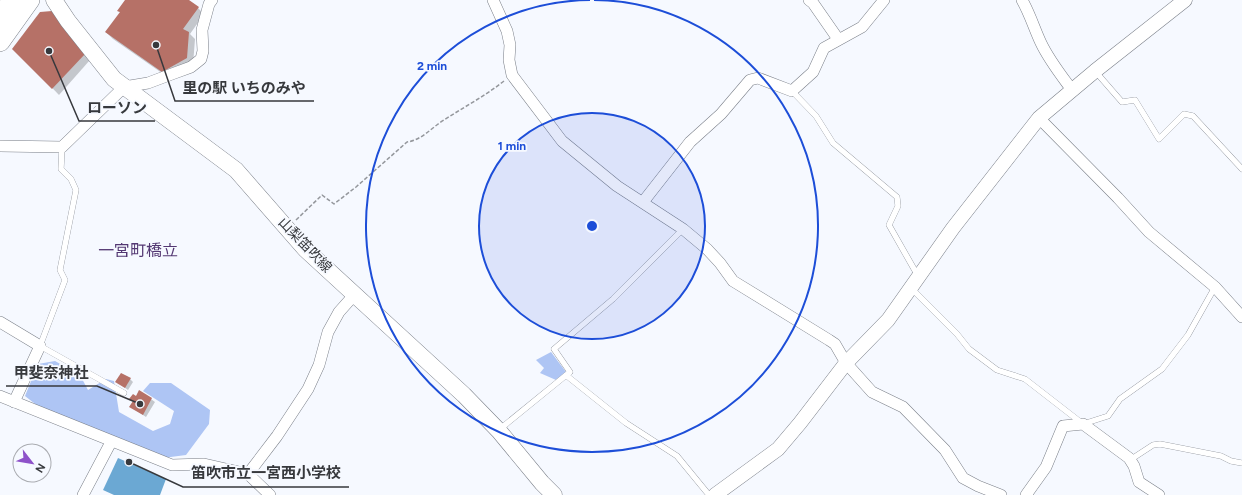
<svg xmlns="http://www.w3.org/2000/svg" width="1242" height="495" viewBox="0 0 1242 495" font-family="Figtree,'Noto Sans JP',sans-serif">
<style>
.forest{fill:#aec5f4}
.water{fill:#6ba8d3}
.shadow{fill:#0003}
.building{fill:#b67167}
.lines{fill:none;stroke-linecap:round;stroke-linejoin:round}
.service-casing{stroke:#7a7f88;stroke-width:6}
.minor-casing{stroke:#7a7f88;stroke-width:12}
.tertiary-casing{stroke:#7a7f88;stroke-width:15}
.secondary-casing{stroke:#7a7f88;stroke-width:17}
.trunk-casing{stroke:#7a7f88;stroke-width:20}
.path{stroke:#94979c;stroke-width:1.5;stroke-dasharray:4 2;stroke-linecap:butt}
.service{stroke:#fff;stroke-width:5.5}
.minor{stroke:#fff;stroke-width:11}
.tertiary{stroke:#fff;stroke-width:14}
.secondary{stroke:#fff;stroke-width:16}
.trunk{stroke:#fff;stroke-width:19}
.ring{fill:none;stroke:#1d4ed8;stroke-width:2}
.labels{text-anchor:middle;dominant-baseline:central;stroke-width:3.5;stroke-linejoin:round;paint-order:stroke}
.street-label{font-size:14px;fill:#37393d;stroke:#f6f9ff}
.quarter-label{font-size:16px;fill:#533772;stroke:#f6f9ff}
.centre{fill:#1d4ed8;stroke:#f6f9ff;stroke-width:2}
.ring-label{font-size:12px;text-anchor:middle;font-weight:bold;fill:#1d4ed8;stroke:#f6f9ff;stroke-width:3.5;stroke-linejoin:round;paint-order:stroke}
.leader{fill:none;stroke:#37393d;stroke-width:1.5}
.callout-dot{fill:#37393d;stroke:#f6f9ff;stroke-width:1.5}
.callout-label{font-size:15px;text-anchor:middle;font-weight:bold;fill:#37393d;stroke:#f6f9ff;stroke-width:3.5;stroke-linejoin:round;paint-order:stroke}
</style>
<rect width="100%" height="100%" fill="#f6f9ff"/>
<g class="forest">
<path d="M551,352l15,20 -10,8 -16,-7 4,-5 -8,-8z"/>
<path d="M55,361l25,14 8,15 18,-11 8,2 5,31 34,19 17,-7 4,-13 -31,-20 7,-8h21l39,27 -1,14 -23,31 -23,3 -124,-51 -14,-11 13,-32z"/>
</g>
<path class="water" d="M118,458l48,21 -6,16h-46l-11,-5z"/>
<g class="shadow">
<path d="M126,0h61l11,8 6,6 -14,20 5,5 -2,26 -24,13 -56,-39 -7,-7 15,-19 -3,-2z"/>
<path d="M59,19l31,41 -31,35 -45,-47z"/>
<path d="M130,379l3,3 -5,8 -11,-8z"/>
<path d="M140,391l15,11 -9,15 -15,-10 3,-5 -3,-3 5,-2z"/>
</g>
<g class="building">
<path d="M125,0h64l10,7 -16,22 6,3 -2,26 -25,14 -57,-40 15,-20 -3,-1z"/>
<path d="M52,11l33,43 -33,35 -40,-40 28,-37z"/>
<path d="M121,373l10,5 -6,10 -10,-6z"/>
<path d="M139,390l13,8 -9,17 -14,-8 4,-6 -4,-2 4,-5 3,2z"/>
</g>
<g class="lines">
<g class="service-casing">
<g id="service">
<path d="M1095,71l27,31 13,-2 24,39 25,-25 9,2 49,53"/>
<path d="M792,91l24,25 17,27 64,54 1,9 -9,19 29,51"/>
<path d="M62,147l-1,22 10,10 5,11 -16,80 5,10 -25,66 84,47"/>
<path d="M911,288l46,46 12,15 28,21 28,9 58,45 25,-8 12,-17 42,-30 26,-34 27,-48"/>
<path d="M567,376l59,47 51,33 32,39"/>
<path d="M500,429l70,-57 -16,-23 59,-50 70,-70"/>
<path d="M1130,460l23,-15 7,-1 61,12 10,5 11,2"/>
</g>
</g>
<g class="minor-casing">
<g id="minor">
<path d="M493,0l14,31 3,14 -1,15 3,15 50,66 55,45 66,43 24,20 13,14 13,18 96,59 6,4 11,19 26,29 31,15 42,43 18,28 15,8 23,9"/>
<path d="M809,0l4,3 25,36"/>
<path d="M1022,0c8,14 12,28 19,43 8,17 20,32 31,47"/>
<path d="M1039,118l79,80 31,34 66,55 27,30"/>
<path d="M0,146l62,1 62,-60 24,-4 24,-9 19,-7 10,-8 2,-8 -1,-21 7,-26 3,-4"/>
<path d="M643,202l47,-60 31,-28 29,-34 8,-2 34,13 21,-19 11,-24 38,-21 22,-27"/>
<path d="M0,322l40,24 -26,56"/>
<path d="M0,396l172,69 32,-1 44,10 22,21"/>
<path d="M248,474l29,-38 31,-47 11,-24 9,-33 11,-20 16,-18"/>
<path d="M83,495l28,-53"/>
<path d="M1026,495l20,-28 17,-41 20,-2 46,34 5,8 5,16 20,13"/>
</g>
</g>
<g class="tertiary-casing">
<path id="tertiary" d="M715,495l63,-46 22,-26 46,-60 42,-43 65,-92 86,-110 56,-47 90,-71"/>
</g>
<g class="secondary-casing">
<path id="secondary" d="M54,0l14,21 46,58 122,91 69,79 159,146 35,36 43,52 12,12"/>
</g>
<g class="trunk-casing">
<g id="trunk">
<path d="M0,17l12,-17"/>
<path d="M0,42l30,-42"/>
</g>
</g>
<path class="path" d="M296,220l26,-25 12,9 22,-17 51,-45c15,-2 24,-14 37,-22 20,-13 41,-24 60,-39"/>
<use href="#service" class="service"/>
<use href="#minor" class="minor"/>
<use href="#tertiary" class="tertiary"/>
<use href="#secondary" class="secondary"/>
<use href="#trunk" class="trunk"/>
</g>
<circle cx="592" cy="226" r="113" fill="#1d4ed8" fill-opacity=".12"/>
<g class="ring">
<circle cx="592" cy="226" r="113"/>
<path d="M594 0A226 226 0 1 1 590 0"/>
</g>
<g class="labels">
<g class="street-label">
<text transform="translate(305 245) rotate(46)">山梨笛吹線</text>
</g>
<g class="quarter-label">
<text x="138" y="250">一宮町橋立</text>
</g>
</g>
<circle cx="592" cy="226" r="6" class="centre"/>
<g class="ring-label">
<text x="432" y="70">2 min</text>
<text x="512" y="150">1 min</text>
</g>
<path class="leader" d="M156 45L175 101H314M49 51L79 121H155M140 404L97 386H6M129 462L183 487H349"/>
<g class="callout-dot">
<circle cx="156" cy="45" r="4"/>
<circle cx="49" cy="51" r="4"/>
<circle cx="140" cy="404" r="4"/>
<circle cx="129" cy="462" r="4"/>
</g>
<g class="callout-label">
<text x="244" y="93">里の駅 いちのみや</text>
<text x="117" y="113">ローソン</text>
<text x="51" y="378">甲斐奈神社</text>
<text x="266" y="478">笛吹市立一宮西小学校</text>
</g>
<g transform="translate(32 463) rotate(121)"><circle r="19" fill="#f6f9ff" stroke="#aaacb1"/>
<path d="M0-3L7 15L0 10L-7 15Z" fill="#8e52c9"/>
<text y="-6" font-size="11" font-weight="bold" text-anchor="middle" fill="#37393d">N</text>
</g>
</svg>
